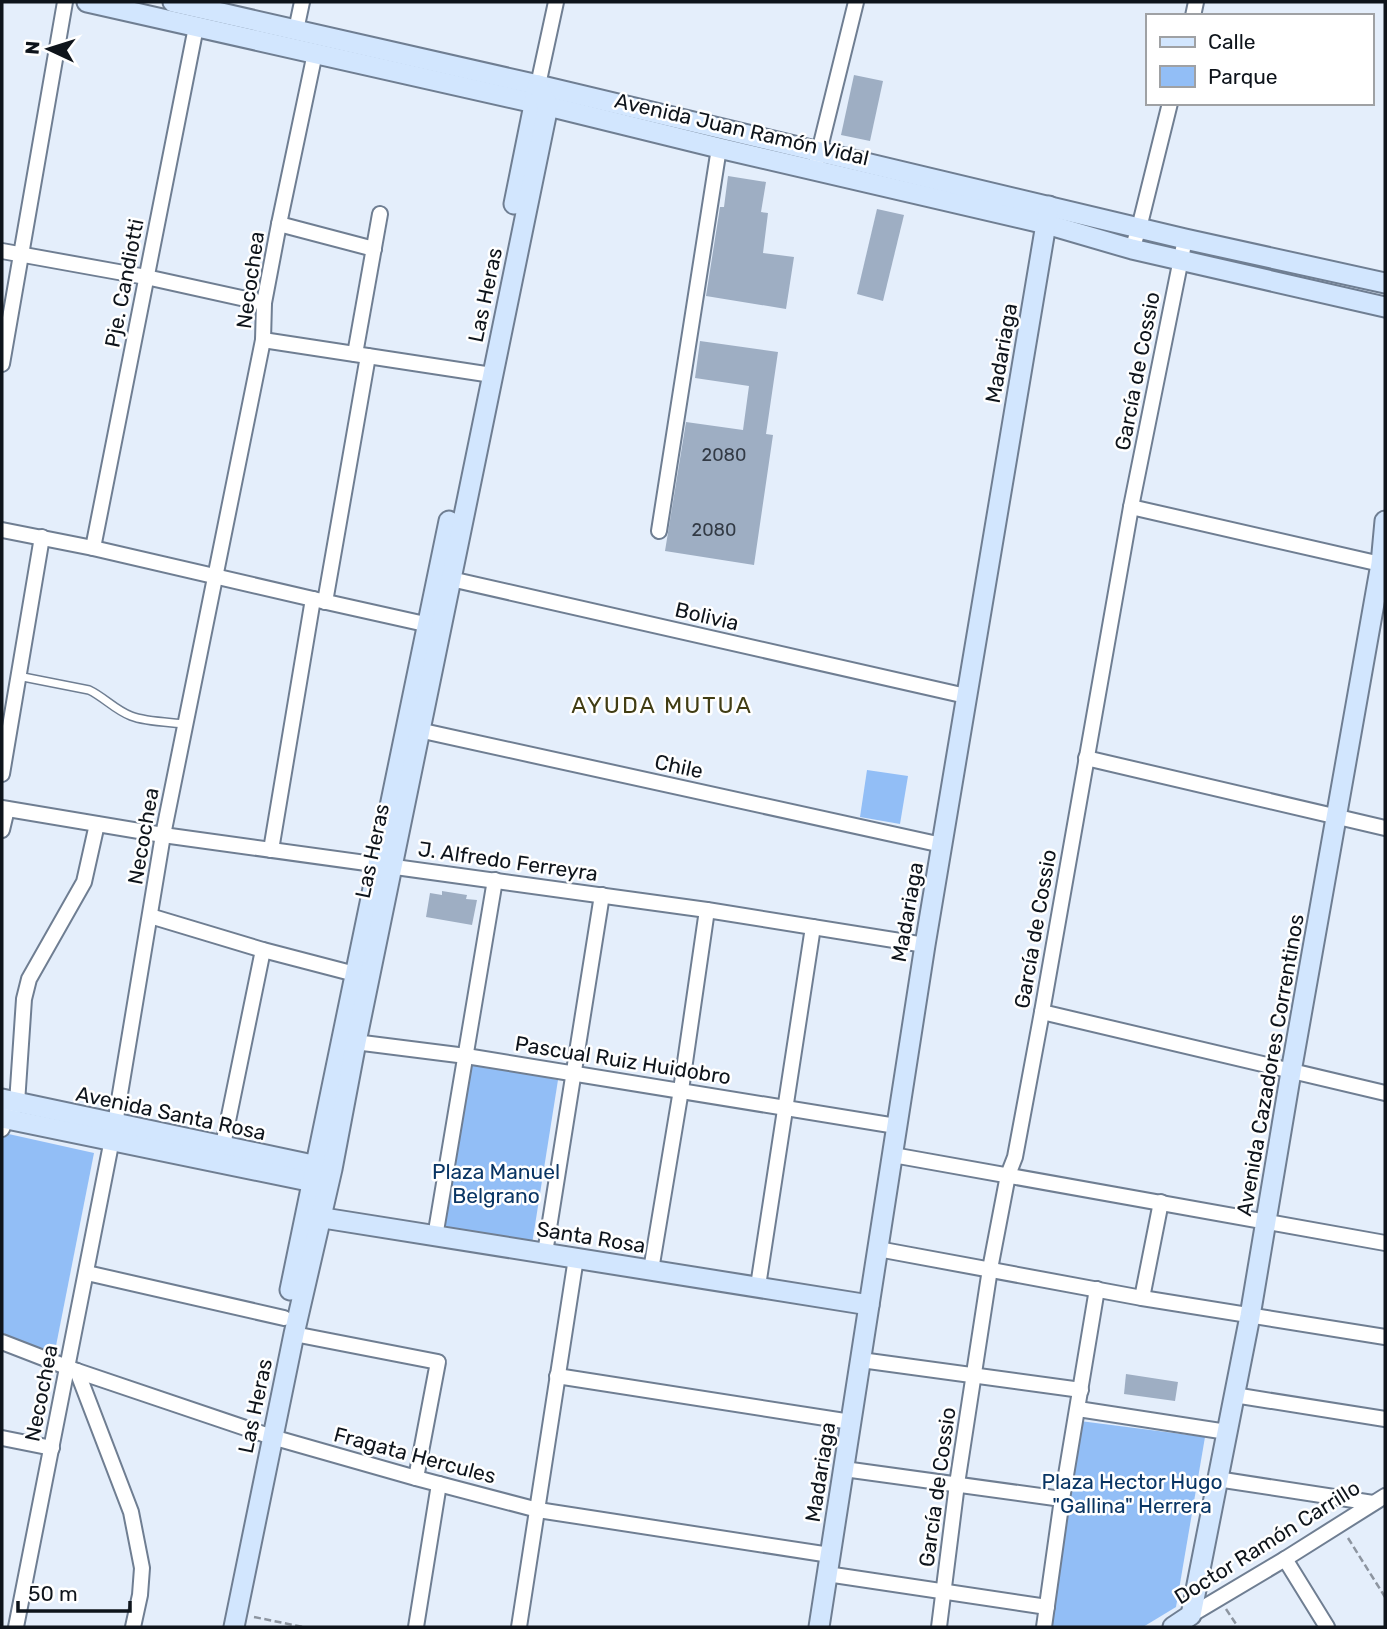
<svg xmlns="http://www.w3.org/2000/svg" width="1387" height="1629" viewBox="0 0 1387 1629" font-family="Rubik,sans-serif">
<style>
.green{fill:#92bef6}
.building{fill:#9eaec3}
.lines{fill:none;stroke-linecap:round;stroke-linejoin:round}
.lane-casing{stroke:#6f7e92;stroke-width:10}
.street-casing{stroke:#6f7e92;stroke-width:18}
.secondary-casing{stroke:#6f7e92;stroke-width:23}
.path{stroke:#8d95a0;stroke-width:2.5;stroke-dasharray:7 3.5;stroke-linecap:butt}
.lane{stroke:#fff;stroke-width:7}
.street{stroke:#fff;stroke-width:14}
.secondary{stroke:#d2e6fe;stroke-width:19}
.labels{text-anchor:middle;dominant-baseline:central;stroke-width:5;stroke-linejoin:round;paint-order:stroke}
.number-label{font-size:18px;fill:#323a45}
.street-label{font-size:21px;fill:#0e141b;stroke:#fff}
.park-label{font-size:21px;fill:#093564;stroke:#fff}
.neighbourhood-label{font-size:23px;letter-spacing:2px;fill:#413d14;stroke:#fff}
</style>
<rect width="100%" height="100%" fill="#e4eefb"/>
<g class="green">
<path d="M867,770l41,6 -8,48 -40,-7z"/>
<path d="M470,1062l88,18 -26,164 -90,-16z"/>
<path d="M4,1133l90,20 -40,203 -52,-20v-196z"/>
<path d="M1080,1421l125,16 -29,170 -33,20h-94z"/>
</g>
<g class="building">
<path d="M854,75l29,6 -13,60 -29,-6z"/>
<path d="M728,176l38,6 -5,30 7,1 -5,40 31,4 -8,52 -80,-13 14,-89h4z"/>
<path d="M877,209l27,6 -21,86 -26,-7z"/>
<path d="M700,341l78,11 -12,82 7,1 -19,130 -89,-14 21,-129 57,8 6,-44 -54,-8z"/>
<path d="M442,891l25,4 -1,4 11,1 -5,25 -46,-8 4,-24 12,2z"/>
<path d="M1126,1374l52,8 -3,19 -51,-7z"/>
</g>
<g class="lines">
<g class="lane-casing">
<path id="lane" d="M18,676l71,14c15,7 26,20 42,26 15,6 38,6 55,8"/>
</g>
<g class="street-casing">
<g id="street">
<path d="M1193,16l3,-14"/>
<path d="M296,30l6,-28"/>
<path d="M538,85l18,-83"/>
<path d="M817,160l39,-158"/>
<path d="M279,224l95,25"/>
<path d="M1132,249l7,-21 31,-125"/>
<path d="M2,251l144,26 118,26"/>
<path d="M263,340l229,35"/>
<path d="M355,354l25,-140"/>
<path d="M2,364l63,-362"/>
<path d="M1131,507l254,58"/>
<path d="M2,530l91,18 220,51 121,27"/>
<path d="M659,531l60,-383"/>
<path d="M93,548l103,-521"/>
<path d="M442,577l524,119"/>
<path d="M325,602l43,-246"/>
<path d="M414,729l528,116"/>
<path d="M1086,758l299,70"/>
<path d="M2,774l40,-237"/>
<path d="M2,808l161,27 544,75 218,35"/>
<path d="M2,830l5,-21"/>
<path d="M271,850l42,-251"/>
<path d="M150,916l113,34 92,24"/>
<path d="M1042,1012l343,81"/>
<path d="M347,1041l119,15 430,70"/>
<path d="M2,1129l4,-10 11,-16 7,-104 5,-20 55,-97 13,-58"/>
<path d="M221,1155l42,-205"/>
<path d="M893,1155l492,88"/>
<path d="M435,1237l60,-357"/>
<path d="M878,1249l264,49 243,39"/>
<path d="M545,1253l57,-358"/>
<path d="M651,1270l30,-180 26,-180"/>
<path d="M87,1273l197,45"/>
<path d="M758,1286l55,-359"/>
<path d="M1142,1298l19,-96"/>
<path d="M294,1334l144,28 -22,116"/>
<path d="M2,1342l75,29 195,66 144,41 122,32 292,45"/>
<path d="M861,1360l220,30"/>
<path d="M77,1371l54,141 11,56 -2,27 -7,32"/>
<path d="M557,1376l294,46"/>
<path d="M1234,1395l151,24"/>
<path d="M1078,1409l149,23"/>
<path d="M2,1438l50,10"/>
<path d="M844,1469l218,30"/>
<path d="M1217,1479l156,24"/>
<path d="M1285,1559l42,68"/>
<path d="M827,1574l220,33"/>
<path d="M1191,1615l94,-56 100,-63"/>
<path d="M16,1627l99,-503 48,-289 100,-495 1,-37 15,-79 36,-171"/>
<path d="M416,1627l23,-143"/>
<path d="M519,1627l57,-369"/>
<path d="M939,1627l18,-143 33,-215 18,-94 7,-18 27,-145 89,-505 54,-268"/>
<path d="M1044,1627l18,-128 35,-210"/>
</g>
</g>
<g class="secondary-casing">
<g id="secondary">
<path d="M87,2l461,104 171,42 327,76 86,25 253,58"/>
<path d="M173,2l365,83 647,154 200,44"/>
<path d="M514,204l24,-119"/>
<path d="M2,1099l325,69"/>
<path d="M2,1118l321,66"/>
<path d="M311,1216l558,89"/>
<path d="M290,1290l159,-769"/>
<path d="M234,1627l60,-293 38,-165 24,-127 192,-936 -10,-21"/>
<path d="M819,1627l106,-682 124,-739"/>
<path d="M1173,1627l18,-12 59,-299 41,-244 90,-508 4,-43"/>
</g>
</g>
<g class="path">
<path d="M1348,1538l37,59"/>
<path d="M1226,1609l12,18"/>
<path d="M254,1617l49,10"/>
</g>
<use href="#lane" class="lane"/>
<use href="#street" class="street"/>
<use href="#secondary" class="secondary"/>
</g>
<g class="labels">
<g class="number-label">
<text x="724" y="455">2080</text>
<text x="714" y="530">2080</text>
</g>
<g class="street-label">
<text transform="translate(742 129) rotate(13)">Avenida Juan Ramón Vidal</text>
<text transform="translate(250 280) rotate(-82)">Necochea</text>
<text transform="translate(124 283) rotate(-79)">Pje. Candiotti</text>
<text transform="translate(485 295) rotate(-78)">Las Heras</text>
<text transform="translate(1001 353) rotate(-80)">Madariaga</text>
<text transform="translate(1137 371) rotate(-79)">García de Cossio</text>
<text transform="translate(707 616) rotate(13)">Bolivia</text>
<text transform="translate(679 766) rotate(12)">Chile</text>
<text transform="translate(143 836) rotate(-80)">Necochea</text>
<text transform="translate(372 851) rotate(-78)">Las Heras</text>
<text transform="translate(508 861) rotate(8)">J. Alfredo Ferreyra</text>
<text transform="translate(907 912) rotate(-80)">Madariaga</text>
<text transform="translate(1035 929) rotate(-80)">García de Cossio</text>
<text transform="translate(623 1060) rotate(9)">Pascual Ruiz Huidobro</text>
<text transform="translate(1270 1065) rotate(-80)">Avenida Cazadores Correntinos</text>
<text transform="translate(171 1113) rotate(12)">Avenida Santa Rosa</text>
<text transform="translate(591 1237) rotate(9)">Santa Rosa</text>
<text transform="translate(41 1393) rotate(-79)">Necochea</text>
<text transform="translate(255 1406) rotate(-78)">Las Heras</text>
<text transform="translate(415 1455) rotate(15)">Fragata Hercules</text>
<text transform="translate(820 1472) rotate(-81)">Madariaga</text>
<text transform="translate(937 1487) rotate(-82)">García de Cossio</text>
<text transform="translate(1267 1542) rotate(-32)">Doctor Ramón Carrillo</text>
</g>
<g class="park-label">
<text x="496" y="1171">Plaza Manuel<tspan x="496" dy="24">Belgrano</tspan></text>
<text x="1132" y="1481">Plaza Hector Hugo<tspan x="1132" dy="24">"Gallina" Herrera</tspan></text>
</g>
<g class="neighbourhood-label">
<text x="662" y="705">AYUDA MUTUA</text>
</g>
</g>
<rect width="1387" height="1629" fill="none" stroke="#0e141b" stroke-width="7"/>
<rect x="1146" y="14" width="228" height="91" fill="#ffffff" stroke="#9fa1a4" stroke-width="2"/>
<rect x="1160" y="37" width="35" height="10" fill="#d2e6fe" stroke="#9fa1a4" stroke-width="2"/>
<text x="1208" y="49" font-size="21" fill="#0e141b">Calle</text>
<rect x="1160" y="66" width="35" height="21" fill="#92bef6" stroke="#9fa1a4" stroke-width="2"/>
<text x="1208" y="84" font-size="21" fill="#0e141b">Parque</text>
<g transform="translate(49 49) rotate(274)" stroke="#ffffff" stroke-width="5" paint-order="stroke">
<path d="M0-5L12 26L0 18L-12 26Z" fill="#0e141b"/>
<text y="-10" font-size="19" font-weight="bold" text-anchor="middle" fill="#0e141b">N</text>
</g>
<path d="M18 1601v10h112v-10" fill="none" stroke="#0e141b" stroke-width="3.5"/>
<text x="28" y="1601" font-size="21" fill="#0e141b" stroke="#ffffff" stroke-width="5" paint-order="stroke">50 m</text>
</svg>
